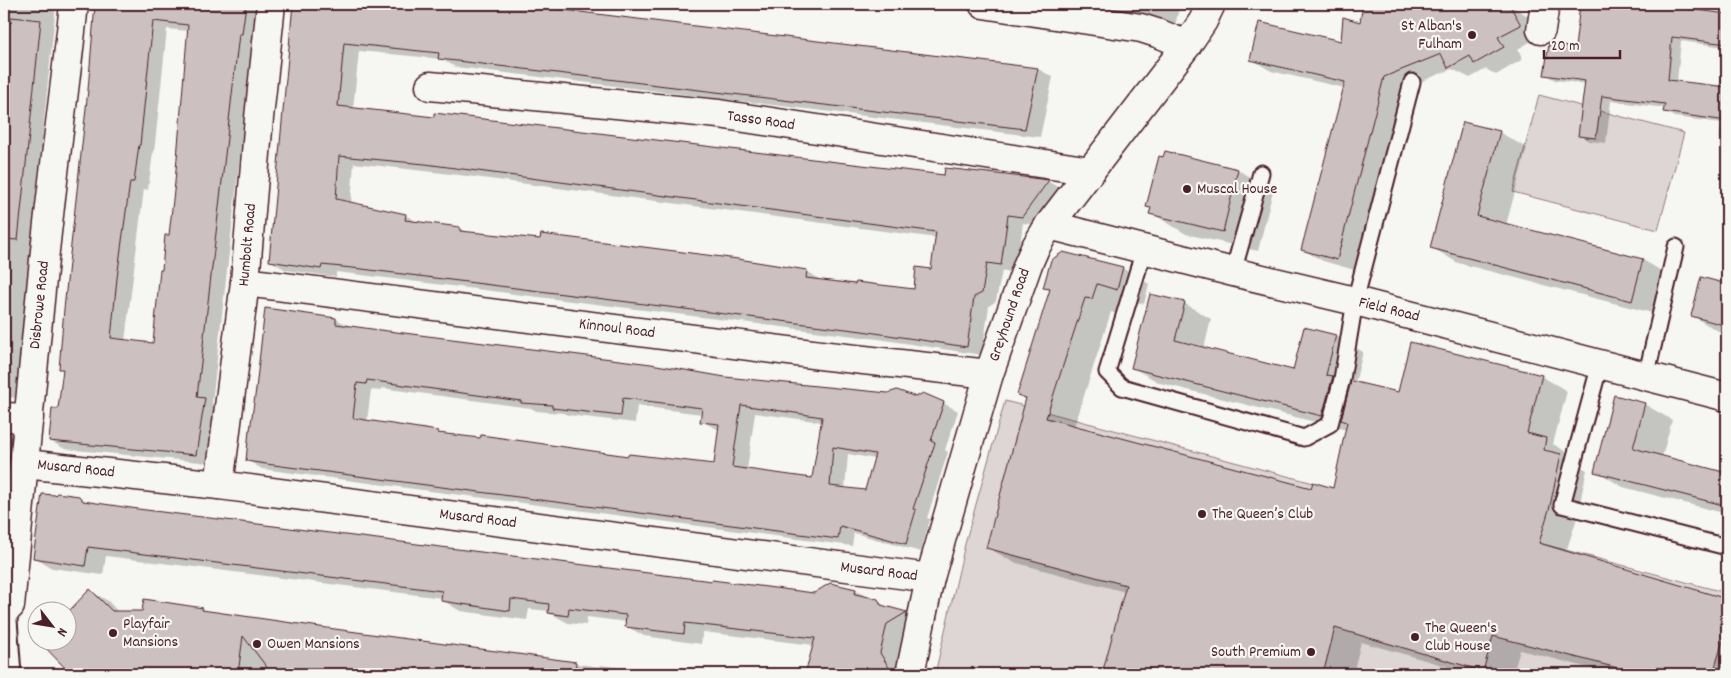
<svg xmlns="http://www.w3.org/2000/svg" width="1731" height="678" viewBox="0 0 1731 678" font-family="Dekko,sans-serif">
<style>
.green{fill:#ddd6d5;stroke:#947a80}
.shadow{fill:#0003;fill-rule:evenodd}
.building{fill:#ccc1c0;stroke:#4a1f2b;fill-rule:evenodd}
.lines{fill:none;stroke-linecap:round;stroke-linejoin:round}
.service-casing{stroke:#4a1f2b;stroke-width:19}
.minor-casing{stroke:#4a1f2b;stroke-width:31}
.service{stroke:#f6f6f2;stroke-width:15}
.minor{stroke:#f6f6f2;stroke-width:28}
.poi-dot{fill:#4a1f2b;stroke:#f6f6f2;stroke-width:2}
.labels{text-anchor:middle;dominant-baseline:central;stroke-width:4.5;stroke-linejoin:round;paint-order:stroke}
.poi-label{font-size:16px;fill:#4a1f2b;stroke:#f6f6f2;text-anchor:start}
.street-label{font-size:16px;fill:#4a1f2b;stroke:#f6f6f2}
</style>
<rect width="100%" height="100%" fill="#f6f6f2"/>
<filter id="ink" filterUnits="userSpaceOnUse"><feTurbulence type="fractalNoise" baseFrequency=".02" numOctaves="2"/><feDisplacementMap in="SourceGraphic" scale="10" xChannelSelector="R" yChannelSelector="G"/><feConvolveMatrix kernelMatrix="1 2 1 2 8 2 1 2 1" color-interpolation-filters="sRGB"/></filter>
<g filter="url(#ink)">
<g class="green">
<path d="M1539,95l145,38 -26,97 -145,-38z"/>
<path d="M1005,401l722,192v81h-792l31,-134z"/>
</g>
<g class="shadow">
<path d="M4,4h52l-36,347 4,2 -3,45 -17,-1z"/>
<path d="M95,4h166l-5,37h-3l-41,362 6,4 -8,56 -145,-14 -15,-8 9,-31 5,-40 -4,-2 29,-278zM167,29l22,2 -19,205 -7,36 -8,72 -30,-3 19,-152 4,1 5,-37h1z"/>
<path d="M295,4h119l31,4 1,-4h59l533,65 15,8 -13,60 -567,-68 -18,-2 -13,-8 -83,-8 -6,58 592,67 1,-7 103,13 14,8 -25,35 -15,-2 -7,50 -14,-2 -6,30 -7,5 -7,49 -104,-16 -500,-62 -42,-5v5l-50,-7 -15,-9zM354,163l105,12 478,63 -5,32 -17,21 -93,-10 -15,-10 -338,-38 -9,-5 -41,-5 -14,-8 -54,-11z"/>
<path d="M1114,4h66l-5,22 -43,-8 -19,-11z"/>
<path d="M1370,4h55l5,1v-1h74l1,2 3,-2 20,12 12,20 -22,13 5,10 -27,16 -10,-6 -16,9 -18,-9 -47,19 -47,183 -35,-10 -20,-11 42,-162 -74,-17 -20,-12 91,-16 19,-19 3,-16z"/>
<path d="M1582,4h68l59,15 18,2v124l-8,-5 3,-17 -48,-6 -9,-6v-3l-54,-7 -5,42 -17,-2 -9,-6 6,-51 -31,-4 -9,-5 30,-26zM1681,41l43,6 -4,41 -43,-6z"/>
<path d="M1499,132l28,16 -21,77 137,35 27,16 -10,39 -202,-52 -27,-16z"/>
<path d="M1166,153l72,17 35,21 -15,60 -72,-17 -35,-21 1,-4 -4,-2z"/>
<path d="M1122,268l27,16 -5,20 -21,-6 -5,16 -7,-2 -37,115 238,63 21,-1 14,-59 -187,-47 -27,-15 51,-65 27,16 -7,30 90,22 11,-43 31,8 27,16 -8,31 44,11 142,-18 26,15 -14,53 19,11 -1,6 16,9 -11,51 -10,31 161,48v74h-115l-92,-24 -7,24h-39l-113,-32 -8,32h-250l22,-82 -112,-30 -26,-15 40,-147 -9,-5 33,-104 -7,-4z"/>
<path d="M1702,279l25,6v49l-7,-2 -28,-16z"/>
<path d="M336,319l15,8 374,51 191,20 27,5 15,8 -13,39 3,2 -21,66 3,1 -9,33 -67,-19 -2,13 -590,-77 -15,-9zM381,388l150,20 5,3 27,2 5,2 67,8 2,-17 65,8 -1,7 18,9 -4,35 -85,-8 -187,-22 -5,-3 -71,-11 4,-31 10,1zM755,413l67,9 -9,57 -66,-9zM848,454l27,5 -9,32 -21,-2z"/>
<path d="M1644,404l28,16 -10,37 65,17v40l-104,-27 -27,-16z"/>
<path d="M79,497l10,6 725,91 41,-4 38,20 13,3 17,10 -18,11 -8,30 7,10h-97l7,-29 -111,-13 -2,12 -57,-8 -18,-10 1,-4 -40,-5 -1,8 -18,-2 -18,-10v-2l-21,-2 -2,11 -67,-9 -18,-11v-2l-336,-42 -3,19 -51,-7 -18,-10z"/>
<path d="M91,591l17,10 11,12 24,-1 2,-11 57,8 6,3 111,17 282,38 -1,-2 71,9h-409l-5,-6 -1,6h-83l-3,-4 -5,4h-92l-30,-30 25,-4v-26z"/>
</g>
<g class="building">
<path d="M95,4h151l-4,30h-3l-42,363 8,1 -9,57 -147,-14 3,-33 6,1 5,-40h-4l5,-60 24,-219zM153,21l35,4 -13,157 -6,53h-4l-3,35h-2l-7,73 -42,-5 6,-60 13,-96h4l5,-37h1z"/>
<path d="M293,4h222l523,64 -13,61 -568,-68 -19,-2 1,-6 -95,-10 -6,63 96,11v-4l510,62 1,-7 104,12 -27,37 -14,-2 -7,50 -14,-2 -5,30 -8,4 -7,50 -105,-16 -500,-62 -40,-4 -1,4 -52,-8zM339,156l86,8 511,68 -5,37 -15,-2 -2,22 -58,-7 -1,2 -49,-6 1,-8 -69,-11 -197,-25 -1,5 -80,-8v-4l-55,-7 1,-6 -70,-15z"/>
<path d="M1363,4h146l12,21 -23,12 6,10 -30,17 -4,-8 -22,12 -7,-14 -57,23 -47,183 -36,-10 44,-168 -95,-22 9,-38 82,19 2,-24 17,5z"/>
<path d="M1580,4h73l74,10v30l-55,-7 -4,43 59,7v34l-64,-9 2,-8 -63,-8 -6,42 -18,-2 7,-55 -41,-6 5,-31 26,4z"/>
<path d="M11,17l30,3 -23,220 -14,-1v-216h7z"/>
<path d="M1463,122l37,9 -23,85 166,43 -11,42 -202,-53z"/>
<path d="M1165,151l73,18 -15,63 -74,-18 2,-6 -5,-1 13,-51 4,1z"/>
<path d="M1063,252l60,15 -6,23 -20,-6 -5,15 -7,-1 -39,120 265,70 2,-6 20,6 14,-66 -6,-2 10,-39 47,11 12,-50 132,33 -15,58 19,5 -2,12 17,4 -11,52 -11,37 188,56v28l-14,47h-72l-148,-38 -10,35 -148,-43 -12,46h-221l24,-89 -140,-37 40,-150 -9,-3 33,-106 -7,-1 8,-28z"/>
<path d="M1701,277l26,7v42l-36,-10z"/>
<path d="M1150,294l35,8 -10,38 118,30 11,-43 32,8 -10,40 7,1 -11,40 -191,-48z"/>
<path d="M265,308l71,10v6l36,5 279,35 74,13 163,16 9,-3 19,7 7,-4 21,9 -13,39 4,2 -22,66 3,1 -10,34 -66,-18 -2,13 -572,-75 -20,-3 3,-31h1l6,-41zM367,380l154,21v2l31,2v3l69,8 2,-18 79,10 -2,14 19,2 -5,40 -85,-10 -1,2 -147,-21 -1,3 -42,-5v-2l-85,-13 4,-35 9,1zM741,405l81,12 -10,61 -80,-11zM833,447l42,7 -10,36 -35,-4z"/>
<path d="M1614,395l31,8 -12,45 94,25v33l-133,-34z"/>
<path d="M57,493l22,3 4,5 55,8 574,72v-1l102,13 16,-10 26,6 -1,5 23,5 3,6 26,7 -20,12 -7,29 13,21h-10l-15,-3 -7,3 -20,-5 -1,5h-35l10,-36 -130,-15 -1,11 -59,-7 1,-12 -57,-7 -1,8 -20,-3 1,-9 -38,-5 -1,12 -69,-10 1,-10 -354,-44 -3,19 -52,-8 9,-64 13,1z"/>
<path d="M90,589l22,22h30l2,-12 59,9 -1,2 118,17 256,35 -1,12h-303l-29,-38 -5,38h-167l-33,-34h30v-28z"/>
</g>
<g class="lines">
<g class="service-casing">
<g id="service">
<path d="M1144,250l-37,122 15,15 182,51 26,-14 12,-45 13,-78 57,-219"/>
<path d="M1233,272l28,-99"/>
<path d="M1600,364l-38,141 165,42"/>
<path d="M1646,377l30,-130"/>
<path d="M10,606l-1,14 4,54"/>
</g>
</g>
<g class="minor-casing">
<g id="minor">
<path d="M983,4l158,24 19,6 27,11"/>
<path d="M1541,30l4,-26"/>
<path d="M430,86l289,28 372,57"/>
<path d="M1049,225l184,47 122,29 372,96"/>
<path d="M245,282l583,74 161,18"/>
<path d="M4,417l25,1"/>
<path d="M25,464l194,21 711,93"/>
<path d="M219,485l26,-203 14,-164 12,-114"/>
<path d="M10,606c11,-105 20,-211 31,-316 9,-96 23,-191 33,-286"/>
<path d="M910,674l20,-96 59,-204 39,-110 7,-16 14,-23 138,-180 16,-24 8,-17"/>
</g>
</g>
<use href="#service" class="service"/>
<use href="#minor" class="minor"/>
</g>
</g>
<g class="poi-dot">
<circle cx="1472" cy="35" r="5"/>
<circle cx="1187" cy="189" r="5"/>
<circle cx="1202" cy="514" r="5"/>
<circle cx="113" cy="633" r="5"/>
<circle cx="1415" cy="637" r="5"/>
<circle cx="257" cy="644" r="5"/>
<circle cx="1311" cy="652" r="5"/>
</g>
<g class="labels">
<g class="poi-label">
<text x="1462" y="26" text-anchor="end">St Alban's<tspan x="1462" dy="18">Fulham</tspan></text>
<text x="1197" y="189">Muscal House</text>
<text x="1212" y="514">The Queen’s Club</text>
<text x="123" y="624">Playfair<tspan x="123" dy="18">Mansions</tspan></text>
<text x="1425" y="628">The Queen's<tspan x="1425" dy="18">Club House</tspan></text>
<text x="267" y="644">Owen Mansions</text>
<text x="1301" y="652" text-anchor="end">South Premium</text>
</g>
<g class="street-label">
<text transform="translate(761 121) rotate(8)">Tasso Road</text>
<text transform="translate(248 245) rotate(-85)">Humbolt Road</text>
<text transform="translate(40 305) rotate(-84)">Disbrowe Road</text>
<text transform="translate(1389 310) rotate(14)">Field Road</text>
<text transform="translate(1010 315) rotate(-71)">Greyhound Road</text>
<text transform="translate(617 329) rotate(7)">Kinnoul Road</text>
<text transform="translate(76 469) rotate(6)">Musard Road</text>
<text transform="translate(478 519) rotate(7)">Musard Road</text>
<text transform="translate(879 572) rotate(7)">Musard Road</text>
</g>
</g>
<rect width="1731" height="678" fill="none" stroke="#f6f6f2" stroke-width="20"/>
<rect x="10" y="10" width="1711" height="658" fill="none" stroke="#4a1f2b" stroke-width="2" filter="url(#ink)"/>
<g transform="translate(52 626) rotate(121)"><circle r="24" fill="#f6f6f2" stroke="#b1a0a2"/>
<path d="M0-4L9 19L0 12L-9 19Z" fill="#4a1f2b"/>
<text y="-8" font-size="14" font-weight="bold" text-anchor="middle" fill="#4a1f2b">N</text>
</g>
<path d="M1544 50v8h76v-8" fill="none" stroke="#4a1f2b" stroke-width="2.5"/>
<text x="1551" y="50" font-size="15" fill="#4a1f2b" stroke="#f6f6f2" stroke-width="4" paint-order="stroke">20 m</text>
</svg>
